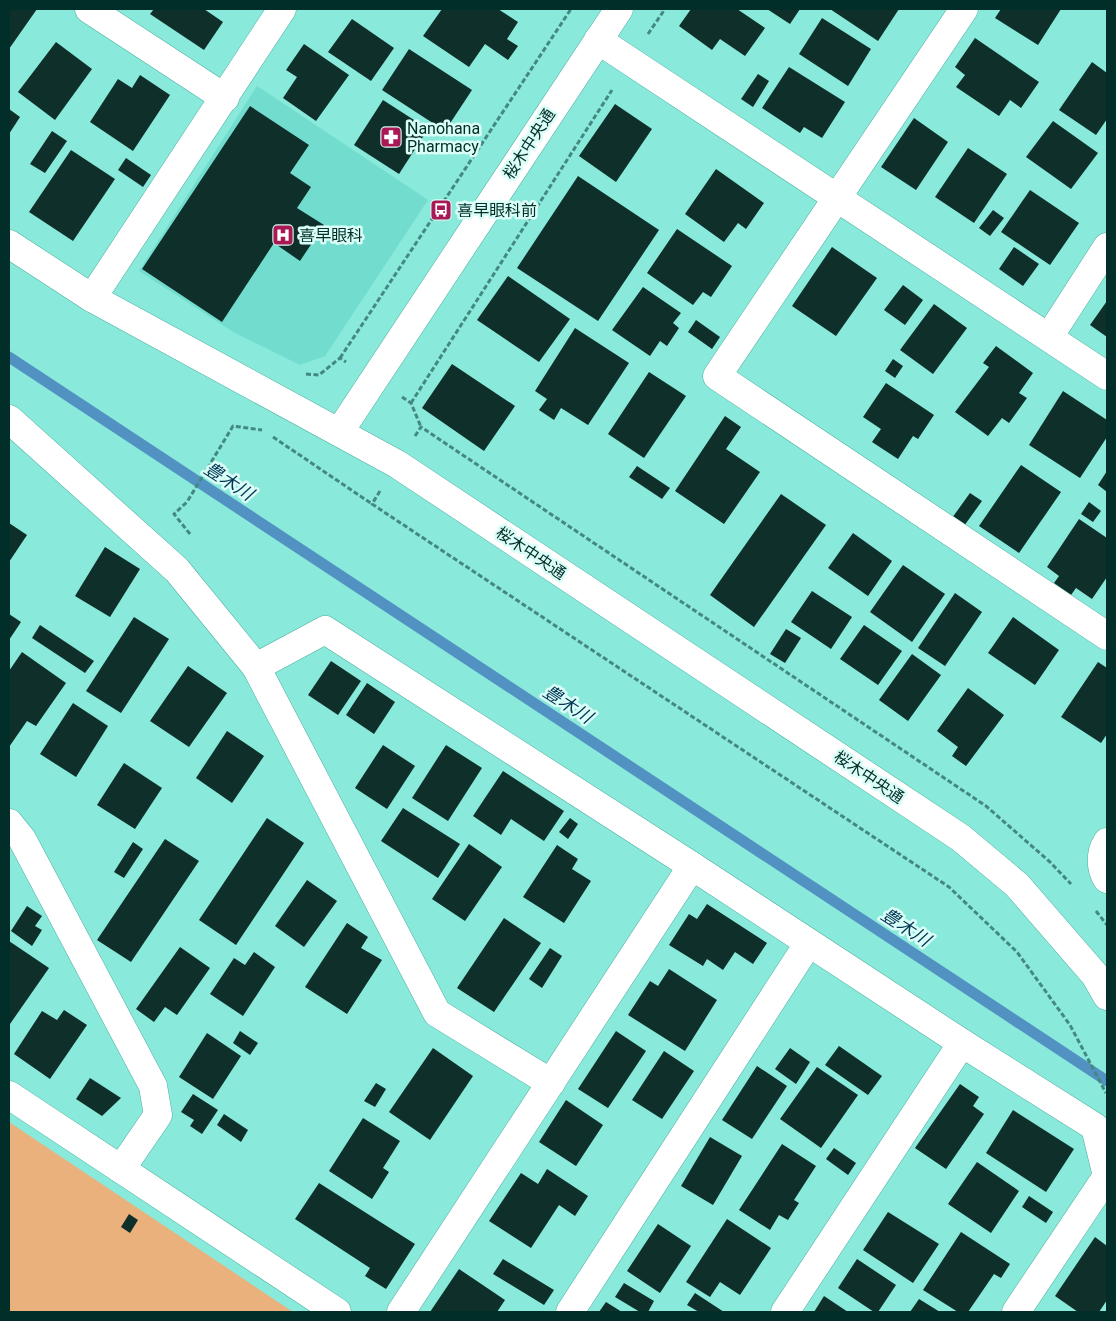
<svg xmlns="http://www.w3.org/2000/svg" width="1116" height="1321" viewBox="0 0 1116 1321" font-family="Roboto,'Noto Sans JP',sans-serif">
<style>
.built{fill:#72ddce}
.green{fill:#ebb17c}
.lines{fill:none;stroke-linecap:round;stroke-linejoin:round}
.stream{stroke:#5292c2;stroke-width:11}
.building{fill:#0e2f2a}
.minor-casing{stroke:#4eb0a2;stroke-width:29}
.tertiary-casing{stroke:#4eb0a2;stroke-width:29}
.path{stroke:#448980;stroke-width:3;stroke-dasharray:5 2.5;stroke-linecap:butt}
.minor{stroke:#fff;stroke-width:28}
.tertiary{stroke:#fff;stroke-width:28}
.labels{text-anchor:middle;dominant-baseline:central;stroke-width:5;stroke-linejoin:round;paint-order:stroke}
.poi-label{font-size:16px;fill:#022e29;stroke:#dafef7;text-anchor:start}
.street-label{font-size:16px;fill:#022e29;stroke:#dafef7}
.water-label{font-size:18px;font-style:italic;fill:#003454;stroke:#dafef7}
</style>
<rect width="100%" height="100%" fill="#89e9da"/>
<path class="built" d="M257,86l171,114 -103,156 -25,9 -65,-32 -96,-62z"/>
<path class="green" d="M9,1122l284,190h-284z"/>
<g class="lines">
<path class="stream" d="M9,357l1098,724"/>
</g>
<g class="building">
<path d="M9,9h28l-28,40z"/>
<path d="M154,9h50l19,13 -19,28 -54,-36z"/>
<path d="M442,9h56l20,13 -11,17 11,7 -10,14 -23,-16 -16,23 -46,-31z"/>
<path d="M691,9h46l28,19 -20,28 -25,-17 -8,11 -33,-24z"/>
<path d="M767,9h33l-10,15z"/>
<path d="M830,9h69l-21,32z"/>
<path d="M1001,9h60l-23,36 -43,-27z"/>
<path d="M822,18l49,31 -23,37 -49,-32z"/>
<path d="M352,19l42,29 -23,33 -43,-29z"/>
<path d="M975,38l64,44 -18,26 -11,-8 -11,16 -43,-29 9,-12 -10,-8z"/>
<path d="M56,42l36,27 -37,51 -37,-28z"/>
<path d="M304,44l45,31 -33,46 -33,-23 14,-21 -11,-7z"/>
<path d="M409,49l63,41 -27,41 -63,-41z"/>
<path d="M1092,62l15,11v46l-11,16 -37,-25z"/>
<path d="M789,67l56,35 -23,36 -18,-11 -4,6 -38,-25z"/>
<path d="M758,74l11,7 -16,26 -12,-8z"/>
<path d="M140,75l30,20 -37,56 -43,-29 28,-43 14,9z"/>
<path d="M383,100l45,29 -29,45 -45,-29z"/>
<path d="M615,104l37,25 -36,53 -37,-26z"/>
<path d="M250,106l59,39 -19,28 21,14 -14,21 27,17 -24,36 -26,-18 -52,79 -80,-53z"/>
<path d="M9,109l11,8 -11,17z"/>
<path d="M914,118l34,24 -32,48 -35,-23z"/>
<path d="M1053,121l45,32 -27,36 -45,-32z"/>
<path d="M52,131l15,10 -22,32 -15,-9z"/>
<path d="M968,148l39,26 -33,49 -39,-26z"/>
<path d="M71,150l44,29 -42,62 -44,-29z"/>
<path d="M126,158l25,17 -8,12 -25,-17z"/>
<path d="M716,169l48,34 -18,26 -8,-6 -14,19 -39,-28z"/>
<path d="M578,176l81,54 -61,91 -81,-53z"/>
<path d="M1030,190l49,33 -29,42 -49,-33z"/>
<path d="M993,210l11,8 -14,18 -11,-8z"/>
<path d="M677,229l55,37 -21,31 -8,-5 -10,13 -46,-32z"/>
<path d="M832,247l45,31 -41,58 -44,-30z"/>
<path d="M1014,247l25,17 -16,22 -24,-17z"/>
<path d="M508,276l62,43 -31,43 -62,-42z"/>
<path d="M903,285l20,15 -18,25 -21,-15z"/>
<path d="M643,287l38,26 -8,10 6,5 -12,18 -7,-5 -10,15 -38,-26z"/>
<path d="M1107,301v36l-17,-12z"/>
<path d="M934,304l33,24 -34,46 -33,-24z"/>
<path d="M696,320l24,17 -8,12 -24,-17z"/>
<path d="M575,328l54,35 -41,62 -27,-17 -7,12 -15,-10 8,-11 -12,-8z"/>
<path d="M996,346l37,27 -14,20 8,5 -18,25 -7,-5 -14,18 -33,-24 34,-45 -6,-4z"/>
<path d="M893,359l10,7 -8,12 -10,-7z"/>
<path d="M452,364l63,42 -31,45 -62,-43z"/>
<path d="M649,372l37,24 -42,62 -36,-24z"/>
<path d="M886,383l48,32 -16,24 -5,-3 -15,23 -26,-17 9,-13 -18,-12z"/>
<path d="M1063,391l44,29v17l-27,41 -51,-33z"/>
<path d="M725,416l16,11 -15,22 34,23 -36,52 -49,-33z"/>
<path d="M1021,465l40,27 -42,61 -40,-27z"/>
<path d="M637,466l33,22 -8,11 -33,-22z"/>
<path d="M1107,471v21l-9,-7z"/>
<path d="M970,493l12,8 -18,25 -12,-8z"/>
<path d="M781,494l45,31 -72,102 -44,-32z"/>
<path d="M1089,502l12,9 -8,11 -12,-8z"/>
<path d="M1079,519l28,19v39l-15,22 -16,-11 -5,7 -17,-12 5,-7 -12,-9z"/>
<path d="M9,523l18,12 -18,27z"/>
<path d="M853,533l39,28 -24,35 -40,-28z"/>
<path d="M105,547l35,22 -30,48 -35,-21z"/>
<path d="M903,565l42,29 -33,48 -42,-30z"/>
<path d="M812,591l40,26 -21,32 -40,-27z"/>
<path d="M955,593l27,19 -37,54 -27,-18z"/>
<path d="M9,614l12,8 -12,18z"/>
<path d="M134,617l35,22 -48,74 -35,-22z"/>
<path d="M1013,617l46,33 -24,35 -47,-32z"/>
<path d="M40,625l54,36 -9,12 -53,-35z"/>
<path d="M864,625l38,26 -24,34 -38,-26z"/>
<path d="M786,629l15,9 -16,25 -15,-9z"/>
<path d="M22,652l44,31 -30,43 -9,-5 -18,26v-76z"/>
<path d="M912,654l29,21 -33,46 -29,-21z"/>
<path d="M331,661l30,20 -23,34 -30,-20z"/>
<path d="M1098,662l9,6v66l-6,9 -40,-26z"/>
<path d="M188,666l39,27 -38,54 -39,-26z"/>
<path d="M367,683l28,19 -21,32 -28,-19z"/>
<path d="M968,688l36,27 -38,51 -14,-10 6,-9 -21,-16z"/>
<path d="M73,703l35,23 -32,51 -36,-23z"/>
<path d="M227,731l37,25 -32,47 -36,-25z"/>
<path d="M383,745l32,21 -28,43 -32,-21z"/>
<path d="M446,745l36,23 -34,53 -36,-23z"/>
<path d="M124,763l38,25 -27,41 -38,-24z"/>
<path d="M503,771l61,40 -20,30 -33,-22 -10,16 -28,-19z"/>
<path d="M403,808l57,36 -22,34 -57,-37z"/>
<path d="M267,818l37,25 -68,102 -37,-25z"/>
<path d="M570,818l8,6 -10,15 -9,-7z"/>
<path d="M165,839l34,22 -68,101 -34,-22z"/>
<path d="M133,842l10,7 -19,29 -10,-6z"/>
<path d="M469,844l33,23 -37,54 -33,-22z"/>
<path d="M557,845l21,14 -6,10 19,12 -27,42 -41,-26z"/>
<path d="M307,880l30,21 -33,46 -29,-21z"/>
<path d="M707,904l60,39 -14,21 -18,-12 -12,18 -16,-11 -4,7 -34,-21 20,-31 8,5z"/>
<path d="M27,906l15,10 -7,10 7,4 -10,16 -21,-15z"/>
<path d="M504,918l37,25 -47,69 -37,-24z"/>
<path d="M347,923l21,14 -7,11 21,12 -35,54 -42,-27z"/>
<path d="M9,941l40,27 -39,56 -1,-1z"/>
<path d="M180,947l30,21 -33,47 -12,-8 -11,15 -18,-13z"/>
<path d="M550,948l12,8 -20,32 -13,-9z"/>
<path d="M254,952l21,15 -32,49 -33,-22 24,-36 11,7z"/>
<path d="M669,969l48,31 -32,51 -57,-36 22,-34 8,5z"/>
<path d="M64,1010l23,15 -37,54 -36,-25 28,-43 15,9z"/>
<path d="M240,1031l18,12 -8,12 -17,-12z"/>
<path d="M616,1031l30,20 -38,57 -30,-19z"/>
<path d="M207,1033l34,23 -28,43 -34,-22z"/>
<path d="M839,1046l43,30 -14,19 -43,-30z"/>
<path d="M433,1048l40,28 -43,64 -41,-28z"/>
<path d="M790,1048l20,14 -14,22 -21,-15z"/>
<path d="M664,1051l30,20 -32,48 -30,-19z"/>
<path d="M757,1066l30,20 -35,53 -30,-19z"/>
<path d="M817,1067l41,28 -37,53 -41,-29z"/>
<path d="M90,1078l31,20 -19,18 -26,-17z"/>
<path d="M376,1083l10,6 -11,18 -11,-6z"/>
<path d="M960,1084l19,13 -6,9 11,8 -38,55 -31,-21z"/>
<path d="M193,1094l25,16 -16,24 -12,-8 4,-6 -13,-8z"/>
<path d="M566,1100l37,25 -27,41 -37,-24z"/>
<path d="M1013,1110l61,39 -28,43 -60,-39z"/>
<path d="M224,1114l24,16 -7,12 -24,-17z"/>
<path d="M363,1118l37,23 -17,27 6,4 -17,27 -43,-28z"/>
<path d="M710,1137l32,19 -29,49 -32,-19z"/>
<path d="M782,1144l34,22 -22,34 5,3 -11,17 -9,-5 -9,15 -31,-20z"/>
<path d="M834,1148l22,15 -8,12 -22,-16z"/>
<path d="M977,1162l42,29 -28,42 -43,-29z"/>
<path d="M547,1169l41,27 -13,20 -16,-11 -28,43 -42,-27 32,-48 17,11z"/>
<path d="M319,1183l96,61 -29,45 -21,-13 5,-8 -75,-49z"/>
<path d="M1029,1196l24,16 -7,11 -24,-16z"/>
<path d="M888,1212l51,32 -26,39 -50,-33z"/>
<path d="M129,1214l9,6 -8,13 -9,-6z"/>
<path d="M727,1219l44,29 -31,47 -20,-13 -10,15 -24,-15z"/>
<path d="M658,1224l33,22 -31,47 -33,-22z"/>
<path d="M961,1232l49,32 -9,14 -7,-4 -26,38h-10l-35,-22z"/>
<path d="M1095,1237l12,9v54l-8,12h-21l-23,-16z"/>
<path d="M503,1259l51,31 -10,15 -51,-31z"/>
<path d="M857,1259l39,26 -18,27h-4l-36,-24z"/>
<path d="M459,1269l46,31 -8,12h-67z"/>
<path d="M624,1283l30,18 -6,11h-8l-25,-15z"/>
<path d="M695,1293l29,19h-25l-12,-7z"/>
<path d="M824,1296l24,16h-34z"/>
<path d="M919,1299l21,13h-30z"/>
<path d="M606,1302l16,10h-23z"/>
</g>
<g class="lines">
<g class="minor-casing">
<g id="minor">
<path d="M89,9l136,89"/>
<path d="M964,9l-247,367 390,260"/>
<path d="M598,40l509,336"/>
<path d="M92,298l190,-289"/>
<path d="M1049,337l58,-90"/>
<path d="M9,419l168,151 79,97 181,346 114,70"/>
<path d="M256,667l69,-37 367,236 270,177 133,84 12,49 -91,136"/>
<path d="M9,823l13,16 131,247 5,29 -37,54"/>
<path d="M1107,842c-7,11 -7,26 0,37"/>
<path d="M9,1095l328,217"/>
<path d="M401,1312l291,-446"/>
<path d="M570,1312l238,-368"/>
<path d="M785,1312l177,-269"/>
</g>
</g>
<g class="tertiary-casing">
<g id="tertiary">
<path d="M9,244l83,54 305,166 564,374 56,47 78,90 12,21"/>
<path d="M340,431l279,-422"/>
</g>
</g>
<g class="path">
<path d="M648,34l17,-25"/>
<path d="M340,358l231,-349"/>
<path d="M306,374l13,1 21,-17 6,4"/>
<path d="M402,397l9,6 10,24"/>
<path d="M411,403l201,-313"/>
<path d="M415,436l6,-9 565,379 64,56 21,22"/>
<path d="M273,437l99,67"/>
<path d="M380,491l-8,13 577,383 68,65 53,73 36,68"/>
<path d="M190,534l-16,-20 13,-12 46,-76 29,4"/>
<path d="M1096,911l11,14"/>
</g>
<use href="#minor" class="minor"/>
<use href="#tertiary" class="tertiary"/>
</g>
<defs>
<g id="pharmacy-square" transform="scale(1.125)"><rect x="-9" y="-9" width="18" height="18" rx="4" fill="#a81855" stroke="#dafef7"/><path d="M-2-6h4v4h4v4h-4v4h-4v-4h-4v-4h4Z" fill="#fff"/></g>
<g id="bus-square" transform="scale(1.125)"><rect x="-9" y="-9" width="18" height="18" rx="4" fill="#a81855" stroke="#dafef7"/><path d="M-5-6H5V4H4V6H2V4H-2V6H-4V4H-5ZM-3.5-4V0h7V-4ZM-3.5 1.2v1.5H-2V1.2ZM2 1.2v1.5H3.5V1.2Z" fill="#fff"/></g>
<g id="hospital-square" transform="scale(1.125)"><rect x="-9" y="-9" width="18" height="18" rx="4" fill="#a81855" stroke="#dafef7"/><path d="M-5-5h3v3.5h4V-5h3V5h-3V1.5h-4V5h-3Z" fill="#fff"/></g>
</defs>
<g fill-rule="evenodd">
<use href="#pharmacy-square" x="391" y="137"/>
<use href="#bus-square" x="441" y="210"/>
<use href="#hospital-square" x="283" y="235"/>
</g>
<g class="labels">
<g class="poi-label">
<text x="407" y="128">Nanohana<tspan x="407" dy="18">Pharmacy</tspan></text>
<text x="457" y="210">喜早眼科前</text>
<text x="299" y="235">喜早眼科</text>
</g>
<g class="street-label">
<text transform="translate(529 144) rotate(-57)">桜木中央通</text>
<text transform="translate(531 553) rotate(34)">桜木中央通</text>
<text transform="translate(869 777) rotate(34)">桜木中央通</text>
</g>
<g class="water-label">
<text transform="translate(229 481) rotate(33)">豊木川</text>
<text transform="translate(568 704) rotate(33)">豊木川</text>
<text transform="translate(906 927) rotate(33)">豊木川</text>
</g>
</g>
<rect width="1116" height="1321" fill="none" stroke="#022e29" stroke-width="20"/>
</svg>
